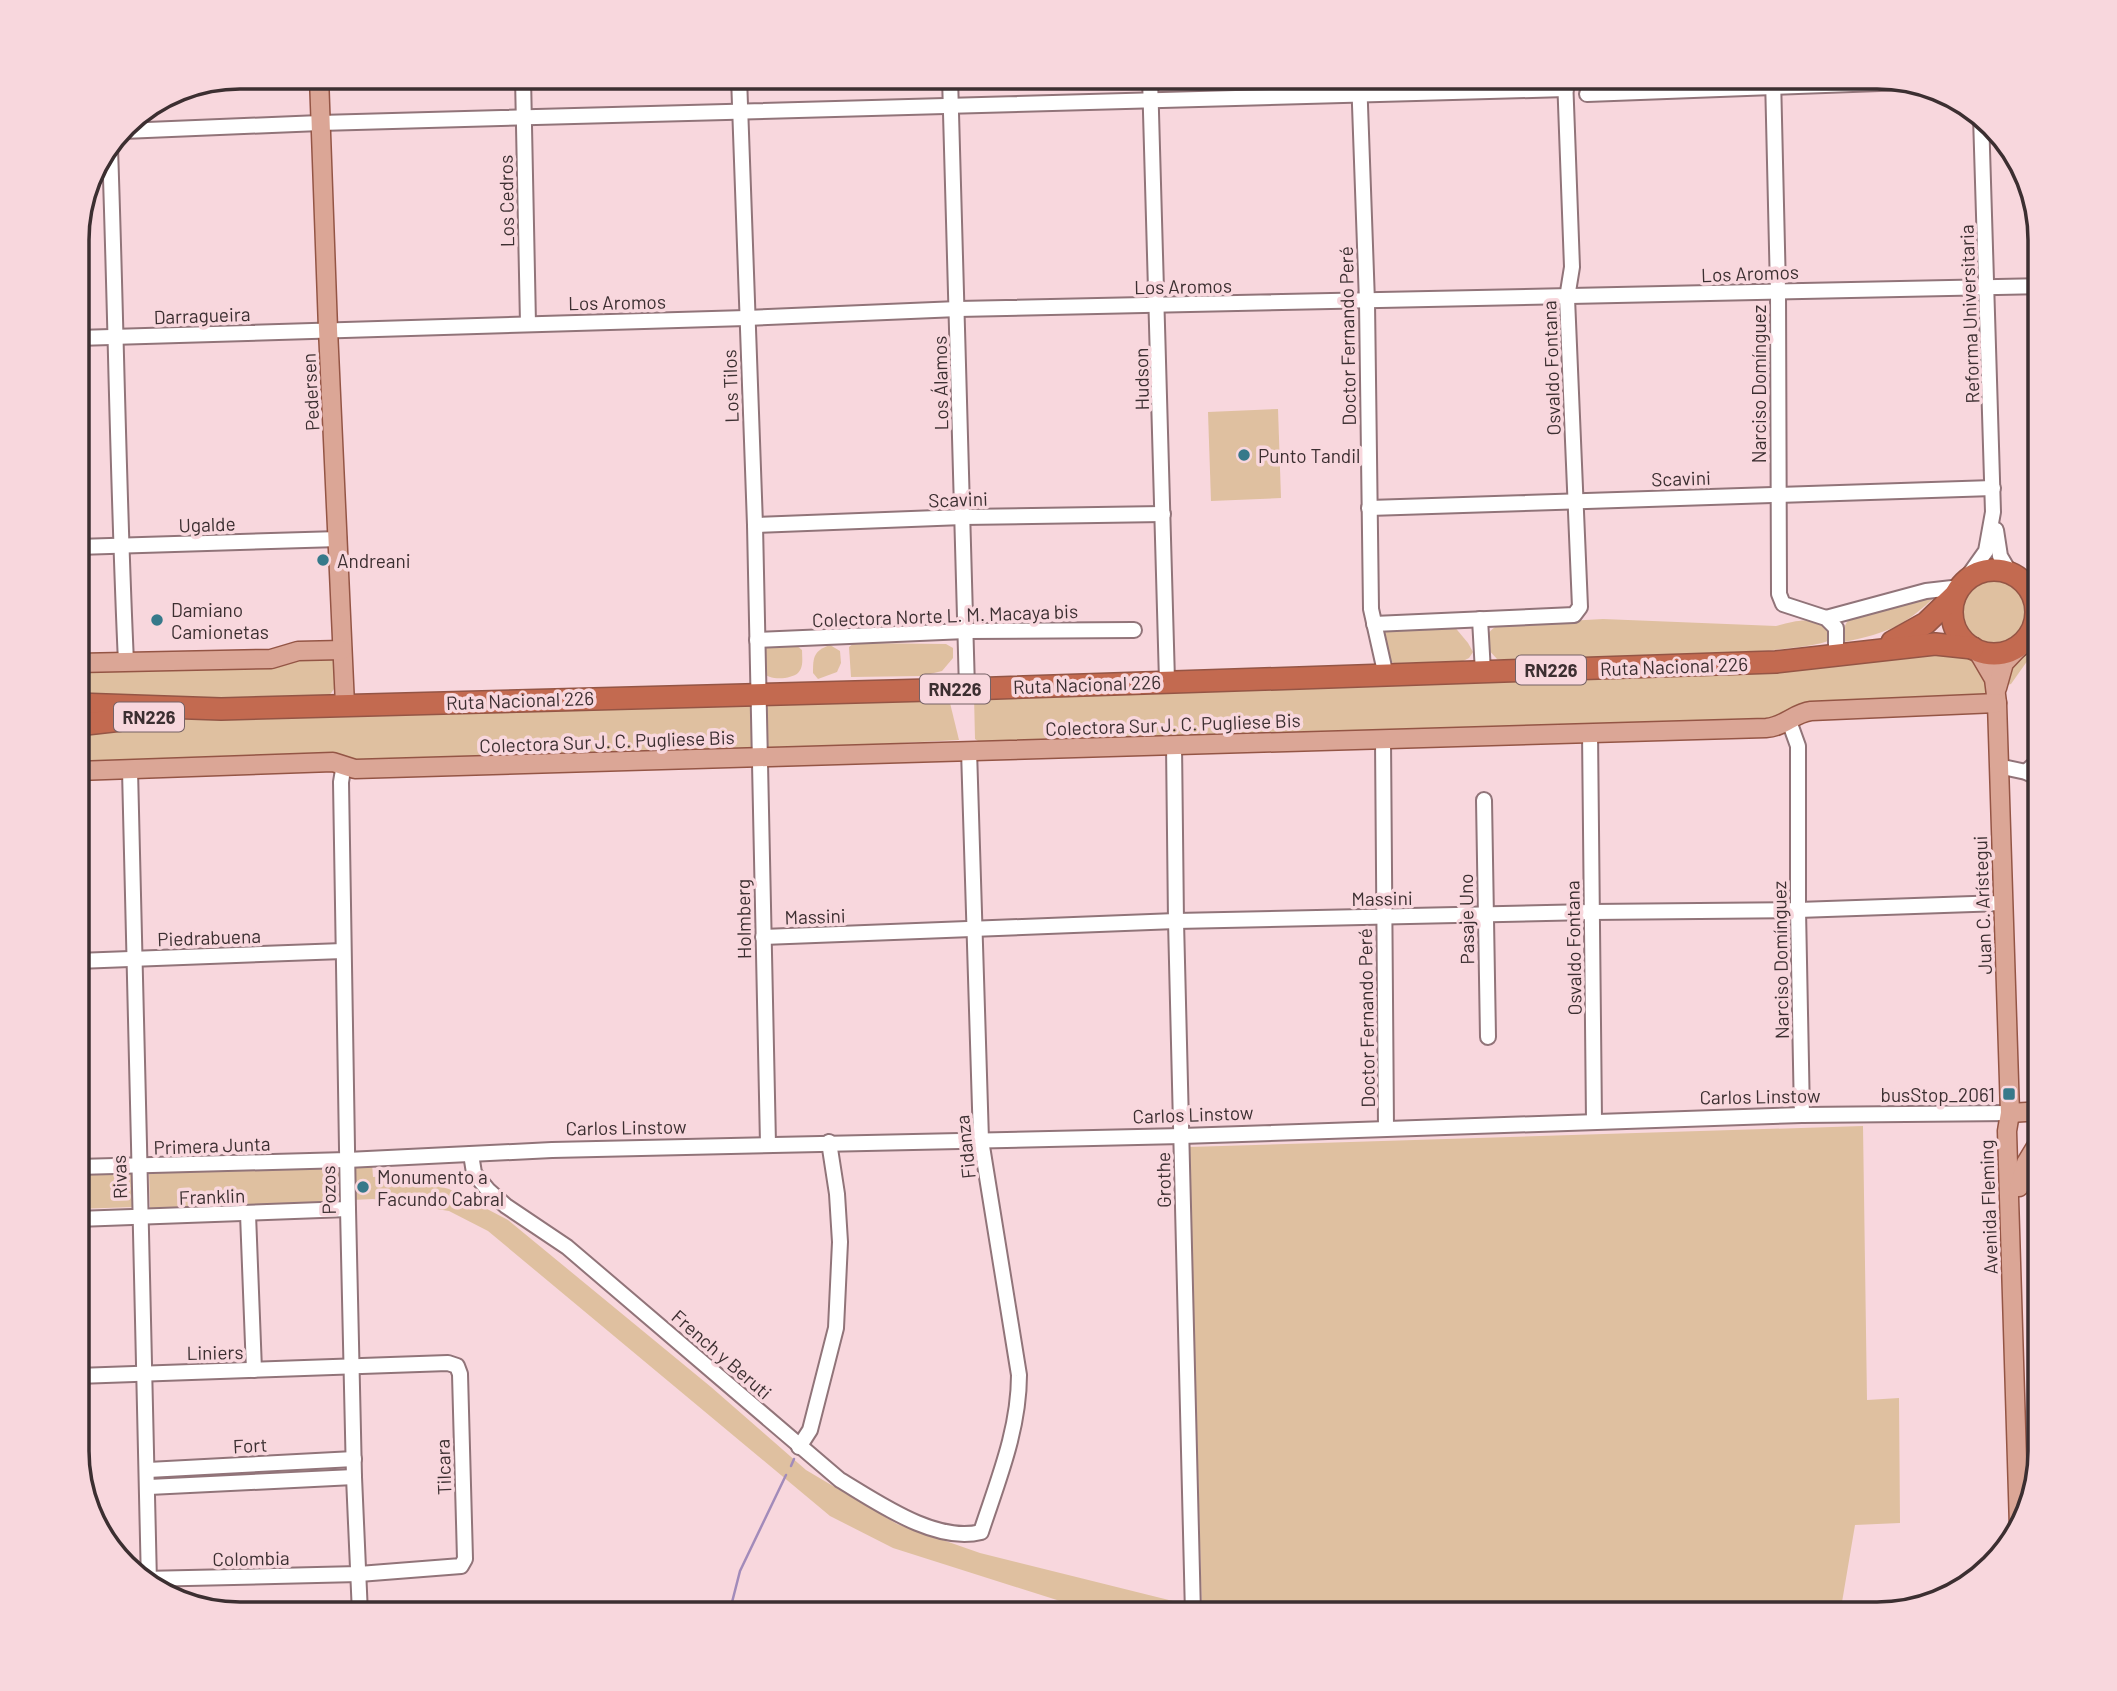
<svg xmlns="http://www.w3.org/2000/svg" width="2117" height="1691" viewBox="0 0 2117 1691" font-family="Barlow,sans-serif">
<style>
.green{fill:#dfc0a0}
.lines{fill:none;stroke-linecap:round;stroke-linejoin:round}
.stream{stroke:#a28bba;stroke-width:2.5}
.minor-casing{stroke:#917479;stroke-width:18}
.major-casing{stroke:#945545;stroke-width:21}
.highway-casing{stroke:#945545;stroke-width:24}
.minor{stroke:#fff;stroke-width:14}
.major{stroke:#dba696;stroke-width:18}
.highway{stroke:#c36a50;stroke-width:21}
.poi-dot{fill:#36798a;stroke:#f8d7dd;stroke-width:2.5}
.labels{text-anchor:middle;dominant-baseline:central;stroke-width:7;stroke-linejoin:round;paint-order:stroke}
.shield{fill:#f8d7dd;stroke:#746165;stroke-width:2}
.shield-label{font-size:18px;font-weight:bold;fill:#3c2f31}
.street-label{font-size:19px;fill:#3c2f31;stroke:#f8d7dd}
.poi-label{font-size:19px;fill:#3c2f31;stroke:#f8d7dd;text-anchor:start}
.rim{fill:none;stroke:#3c2f31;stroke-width:3.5}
</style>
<rect width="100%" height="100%" fill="#f8d7dd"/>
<g class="green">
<path d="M1278,409l3,89 -70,3 -3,-89z"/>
<circle cx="1994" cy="612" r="36"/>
<path d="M1938,594c-35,33 -48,38 -94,48 -2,-14 1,-20 11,-29z"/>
<path d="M1603,619l173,7c23,-6 37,-10 56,5l-1,8c-16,17 -293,21 -334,20l-11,-12c-1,-11 3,-17 13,-22z"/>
<path d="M1453,625l15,18 5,9 -4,6 -6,3 -69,2c-12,-6 -13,-24 -8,-36z"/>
<path d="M2040,625v18l-29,41 -7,2c0,-19 27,-43 36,-61z"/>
<path d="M854,643l92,1 7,4v10l-11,13 -20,5 -71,1 -2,-30z"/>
<path d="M796,645l6,5c0,8 2,17 -4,23 -8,7 -32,8 -37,-3 -2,-6 0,-17 0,-24z"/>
<path d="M830,645l10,6 1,12 -4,9 -19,7 -5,-6c0,-17 1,-22 17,-28z"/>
<path d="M1961,653c24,11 25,16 27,42l-12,6 -183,6 -20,14 -792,22 -6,-4 -1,-43z"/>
<path d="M331,657c12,12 8,36 -9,42h-245v-33z"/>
<path d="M937,696l13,7 9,37 -194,10 -4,-35 9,-11z"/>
<path d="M750,705l2,40 -4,6 -390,12 -281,2v-36l52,-7 123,-8z"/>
<path d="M1863,1126l4,274 32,-2 1,125 -45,2 -15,89h-638l-13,-467z"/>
<path d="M372,1163l1,14 23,-2 53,14 59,31 203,167 95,83 91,54 83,29 213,53v8h-92l-208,-66 -63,-32 -342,-285 -39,-20 -76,-12 -21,1 -1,-36z"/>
<path d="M343,1166l1,38 -194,5 -1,-39z"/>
<path d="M133,1172l1,35 -57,2v-35z"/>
<path d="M331,1466l1,9 -175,6 -1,-8z"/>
</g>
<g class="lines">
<g class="stream">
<path d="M791,1466l3,-7"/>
<path d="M729,1614l11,-43 46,-96"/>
</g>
<g class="minor-casing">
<g id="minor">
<path d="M523,77l5,247"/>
<path d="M739,77l16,448 13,619"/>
<path d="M950,77l17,612"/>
<path d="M1150,77l17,604"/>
<path d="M1359,77l8,225 4,307 15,67"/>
<path d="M1773,77l5,213 1,304 4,10 43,14 10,10v28"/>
<path d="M1587,94l320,-12"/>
<path d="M123,131l197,-8 1246,-34"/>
<path d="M110,148c6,171 8,342 16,514"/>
<path d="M77,338l669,-20 212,-9 1082,-23"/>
<path d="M1369,508l624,-20"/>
<path d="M755,525l208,-8 200,-3"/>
<path d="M1996,530l4,26 10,17"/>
<path d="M77,547l262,-8"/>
<path d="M1964,582l22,-31 7,-39 -12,-396"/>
<path d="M1826,618l100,-27 35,-4"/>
<path d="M1480,619l3,53"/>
<path d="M1374,624l200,-9 6,-8 -13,-309 5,-31 -7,-190"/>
<path d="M757,640l209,-9 168,-1"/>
<path d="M1789,721l9,25v164l4,205"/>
<path d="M1590,732l4,389"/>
<path d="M1383,739l3,389"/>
<path d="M1174,744l2,177 17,693"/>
<path d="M1998,766l28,6 14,7"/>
<path d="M347,767l-4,3 -2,12 7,427 6,268 6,137"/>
<path d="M130,770c5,271 15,542 19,813"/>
<path d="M2026,772l14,-13"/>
<path d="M1484,800l4,237"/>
<path d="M763,937l413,-16 415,-9 207,-2 204,-7"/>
<path d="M77,961l266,-10"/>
<path d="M471,1154l3,19 14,17 18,16 61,41 273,233c37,22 96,64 141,52 17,-52 38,-102 38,-157l-38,-235 -12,-390"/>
<path d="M77,1167l270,-7 205,-10 630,-14 620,-21 208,-2"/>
<path d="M248,1214l6,156"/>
<path d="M77,1219l271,-10"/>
<path d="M77,1376l371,-13 9,3 3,8 5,185 -4,7 -102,8 -216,5"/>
<path d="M799,1447l11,-17 26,-102 4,-86 -3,-48 -8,-52"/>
<path d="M148,1470l206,-11"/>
<path d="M149,1487l205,-10"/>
</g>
</g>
<g class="major-casing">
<g id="major">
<path d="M319,77l9,252 17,376"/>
<path d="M1977,650l17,29 3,24 13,410 -3,18 12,396"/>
<path d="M77,663l194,-4 27,-8 44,-1"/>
<path d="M1997,688l7,-25 19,-20"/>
<path d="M77,771l256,-9 22,7 1411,-41c18,-1 28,-15 45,-17l186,-8"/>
<path d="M2010,1113l30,-2"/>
<path d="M2019,1187l7,-24 14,-23"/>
</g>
</g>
<g class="highway-casing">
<g id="highway">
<circle cx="1994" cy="612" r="42"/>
<path d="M1892,642l34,-19 29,-28"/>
<path d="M77,704l144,5 746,-20 809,-27 159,-18 38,4"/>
<path d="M77,725l62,-7"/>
</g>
</g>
<use href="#minor" class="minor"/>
<use href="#major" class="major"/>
<use href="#highway" class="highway"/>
</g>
<g class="poi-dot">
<circle cx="1244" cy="455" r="7"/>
<circle cx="323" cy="560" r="7"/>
<circle cx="157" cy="620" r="7"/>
<rect x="2002" y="1087" width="14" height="14" rx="3.5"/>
<circle cx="363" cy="1187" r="7"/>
</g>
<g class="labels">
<g class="shield">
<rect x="1516" y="655.5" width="70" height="29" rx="5"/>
<rect x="920" y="674.5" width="70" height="29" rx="5"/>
<rect x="114" y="702.5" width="70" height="29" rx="5"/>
</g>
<g class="shield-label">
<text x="1551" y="670">RN226</text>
<text x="955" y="689">RN226</text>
<text x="149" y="717">RN226</text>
</g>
<g class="street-label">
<text transform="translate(506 201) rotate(-91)">Los Cedros</text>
<text transform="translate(1750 273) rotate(-2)">Los Aromos</text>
<text transform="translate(1183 286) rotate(-1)">Los Aromos</text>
<text transform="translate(617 302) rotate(-1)">Los Aromos</text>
<text transform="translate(1969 314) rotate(-92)">Reforma Universitaria</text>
<text transform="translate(202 315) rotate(-2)">Darragueira</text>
<text transform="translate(1347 336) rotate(-91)">Doctor Fernando Peré</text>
<text transform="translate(1551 368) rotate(-92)">Osvaldo Fontana</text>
<text transform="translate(1141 379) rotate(-91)">Hudson</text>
<text transform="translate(940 383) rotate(-91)">Los Álamos</text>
<text transform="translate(1758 384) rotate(-90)">Narciso Domínguez</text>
<text transform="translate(730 386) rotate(-92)">Los Tilos</text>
<text transform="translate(310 392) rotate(-93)">Pedersen</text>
<text transform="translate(1681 478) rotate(-2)">Scavini</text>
<text transform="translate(958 499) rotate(-2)">Scavini</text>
<text transform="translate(207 524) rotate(-2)">Ugalde</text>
<text transform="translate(945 615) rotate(-2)">Colectora Norte L. M. Macaya bis</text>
<text transform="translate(1674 666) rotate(-2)">Ruta Nacional 226</text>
<text transform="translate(1087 684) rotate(-2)">Ruta Nacional 226</text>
<text transform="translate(520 700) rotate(-2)">Ruta Nacional 226</text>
<text transform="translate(1173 724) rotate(-2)">Colectora Sur J. C. Pugliese Bis</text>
<text transform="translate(607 741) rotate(-2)">Colectora Sur J. C. Pugliese Bis</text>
<text transform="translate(1382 898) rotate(-1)">Massini</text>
<text transform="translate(1982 905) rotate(-92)">Juan C. Arístegui</text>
<text transform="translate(815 916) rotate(-2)">Massini</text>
<text transform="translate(743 919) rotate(-91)">Holmberg</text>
<text transform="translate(1466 919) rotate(-91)">Pasaje Uno</text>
<text transform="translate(209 937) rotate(-2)">Piedrabuena</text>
<text transform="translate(1573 948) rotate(-91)">Osvaldo Fontana</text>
<text transform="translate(1780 960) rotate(-91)">Narciso Domínguez</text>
<text transform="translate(1366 1018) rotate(-91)">Doctor Fernando Peré</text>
<text transform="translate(1760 1096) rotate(-1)">Carlos Linstow</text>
<text transform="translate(1193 1114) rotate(-2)">Carlos Linstow</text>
<text transform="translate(626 1127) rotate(-1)">Carlos Linstow</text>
<text transform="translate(212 1145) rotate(-2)">Primera Junta</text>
<text transform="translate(965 1147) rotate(-96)">Fidanza</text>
<text transform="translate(119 1177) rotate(-92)">Rivas</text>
<text transform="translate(1163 1180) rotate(-91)">Grothe</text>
<text transform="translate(328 1190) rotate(-91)">Pozos</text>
<text transform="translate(212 1196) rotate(-2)">Franklin</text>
<text transform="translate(1988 1207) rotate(-92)">Avenida Fleming</text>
<text transform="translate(215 1352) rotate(-1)">Liniers</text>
<text transform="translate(722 1354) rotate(41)">French y Beruti</text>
<text transform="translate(250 1445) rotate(-3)">Fort</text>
<text transform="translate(443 1467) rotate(-92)">Tilcara</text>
<text transform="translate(251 1558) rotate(-1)">Colombia</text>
</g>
<g class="poi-label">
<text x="1258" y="455">Punto Tandil</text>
<text x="337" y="560">Andreani</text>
<text x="171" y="609">Damiano<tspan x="171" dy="22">Camionetas</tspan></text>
<text x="1995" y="1094" text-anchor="end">busStop_2061</text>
<text x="377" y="1176">Monumento a<tspan x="377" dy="22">Facundo Cabral</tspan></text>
</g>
</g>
<path d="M0 0H2117V1691H0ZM240 89H1877A151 151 0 0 1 2028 240V1451A151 151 0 0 1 1877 1602H240A151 151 0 0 1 89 1451V240A151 151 0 0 1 240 89Z" fill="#f8d7dd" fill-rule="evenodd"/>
<path class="rim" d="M240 89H1877A151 151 0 0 1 2028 240V1451A151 151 0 0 1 1877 1602H240A151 151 0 0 1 89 1451V240A151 151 0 0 1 240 89Z"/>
</svg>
